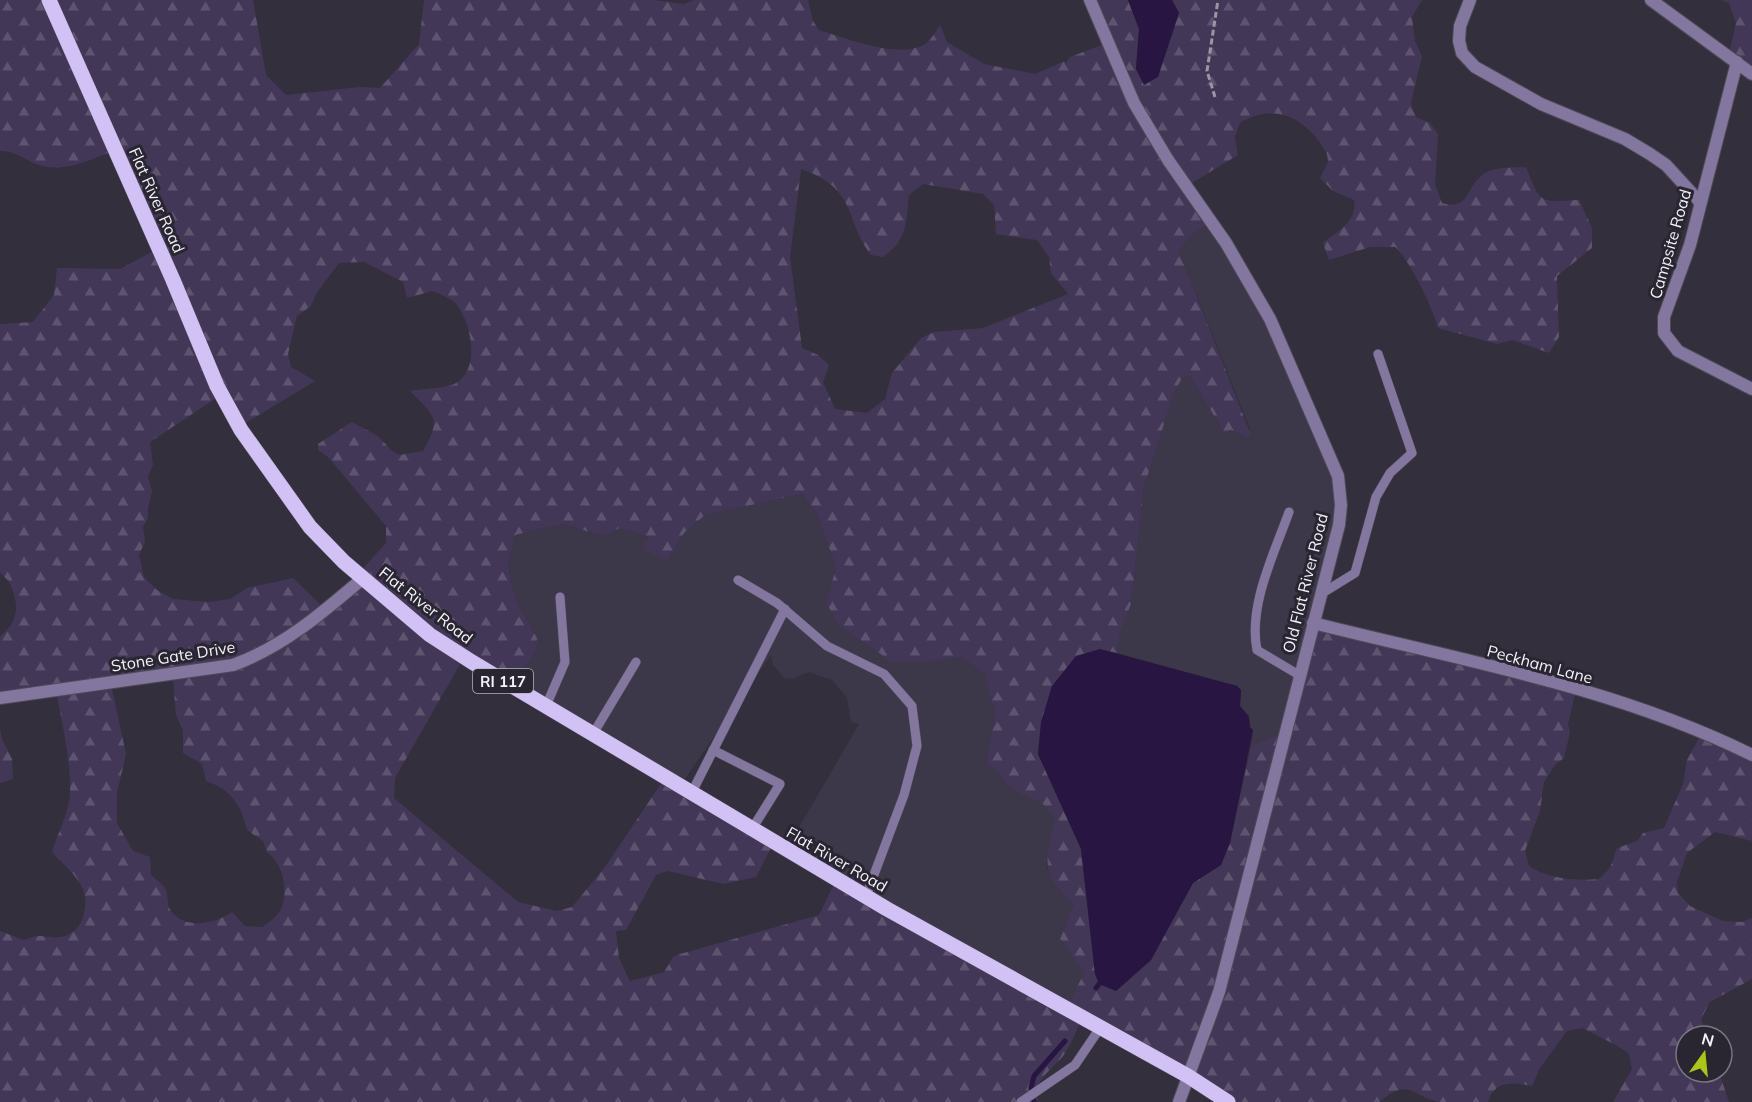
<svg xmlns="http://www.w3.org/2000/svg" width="1752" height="1102" viewBox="0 0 1752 1102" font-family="Mulish,sans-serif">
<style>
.built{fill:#3d374a}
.forest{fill:url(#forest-firs);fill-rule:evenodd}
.water{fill:#281542}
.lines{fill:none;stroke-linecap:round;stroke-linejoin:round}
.stream{stroke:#281542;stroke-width:5}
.service-casing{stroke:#4e4a56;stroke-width:10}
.minor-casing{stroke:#4e4a56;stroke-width:14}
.tertiary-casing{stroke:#4e4a56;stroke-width:14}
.primary-casing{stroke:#4e4a56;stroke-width:16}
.path{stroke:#9a97a2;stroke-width:3;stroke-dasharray:6 3;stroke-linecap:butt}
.service{stroke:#83769f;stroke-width:9}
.minor{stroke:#83769f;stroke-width:12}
.tertiary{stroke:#83769f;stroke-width:12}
.primary{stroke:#d1c1f4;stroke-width:15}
.labels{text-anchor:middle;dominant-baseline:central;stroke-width:6;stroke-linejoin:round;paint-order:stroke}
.shield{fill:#292531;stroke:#b6b4bd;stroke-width:1.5}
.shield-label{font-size:15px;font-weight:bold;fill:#f3f1f9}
.street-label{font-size:16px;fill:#f3f1f9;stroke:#292531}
</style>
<defs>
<pattern id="forest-firs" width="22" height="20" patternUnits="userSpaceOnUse" patternTransform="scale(1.5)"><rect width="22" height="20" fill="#423757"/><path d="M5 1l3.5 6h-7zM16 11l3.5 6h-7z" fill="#5e5470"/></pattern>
</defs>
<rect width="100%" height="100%" fill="#332f3c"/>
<g class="built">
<path d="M1212,222l61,96 66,157 3,40 -58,217 -33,14 2,-16 -3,-3 -1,-11 -9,-10 1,-16 -4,-4 -120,-33 1,-19 13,-30 13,-117 31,-97 8,-14h7l35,58 5,-4 16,7 4,-8 -71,-178 13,-16z"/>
<path d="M802,494l16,21 18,53 -10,34 100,60 35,-5 23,16 11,41 -9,50 12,4 12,18 37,19 8,13 -9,48 13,24 15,14 -14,35 24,34 -17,35 -280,-160 72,-124 -8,-2 -4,-24 -15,-18 -23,-8 -17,7 -8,-1 -11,-13 -2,-10 -91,131 -165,-102 22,-46 -21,-37 -8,-35 7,-31 48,-11 40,12 17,-8 29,9 18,24 17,-28 21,-18z"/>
</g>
<g class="forest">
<path d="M0,0h253l13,75 20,20 74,-8 20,1 39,-44 5,-44h230l30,4 10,-4h114l5,21 6,9c25,8 83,30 106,14 6,-4 11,-13 15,-19l7,17 37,22 51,10 30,-13v3l5,-7 37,-14 -16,-43h37l11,29 -3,40 43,-56 -7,-13h250l-10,17 3,24 7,15 -11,47 5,14 14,6 8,11 -3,50 7,19c26,7 23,-12 38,-26 11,-11 31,-9 46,-10 15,38 13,35 53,33l13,28v20l-35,28 2,61 -10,16 -37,-13 -15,4 -59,-16c-4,-18 -30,-71 -43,-81h-25l-41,13 -6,-17c14,-11 35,-22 31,-43l-21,-9 -13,-13c2,-5 7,-12 8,-17 0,-8 -6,-15 -10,-21 -21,-27 -48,-35 -78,-17l-5,14 3,18 -48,29 22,38 -20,13 -13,16 72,184 -5,2 -16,-7 -5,4 -35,-58 -7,1 -8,13 -31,97 -13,117 -12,30 -2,19 -17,-4 -62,105 43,95 14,125 4,10 17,7 35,-31 42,-77 28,-18 9,-22 21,-97 33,-14 31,-110 261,68 -8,34 2,8 -6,26 -9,7 -11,17 -4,29 -15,40 4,15c19,13 48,15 70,13l11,-11 7,-20 20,-7 6,-8 21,-5 19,-44 4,-24 15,-27 50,21v87l-37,-9 -28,21 -10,29 1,11 12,13 33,15 19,1 10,-4v61l-42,23 -9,17 6,17h-21v36h33l10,30h-116l19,-33 -3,-15 -11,-8 -36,-18 -15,3 -27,37 -8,18c-20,-4 -37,-6 -44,16 -15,0 -32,0 -47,0 -31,-5 -30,-26 -62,0h-147l-150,-84c-5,11 -10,24 -16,34 -10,16 -36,28 -28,50h-1038v-171l24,9c19,-8 20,-1 37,-3 9,-1 18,-9 21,-17 12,-33 -10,-46 -30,-68 5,-17 17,-40 18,-58 1,-33 -7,-66 -13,-98l-57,1v-60c19,-16 20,-33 9,-55 -2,-4 -6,-5 -9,-10v-248l33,-2 21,-27 3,-27 63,1 39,-21 -44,-98c-23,9 -46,22 -72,16 -15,-3 -26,-16 -43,-15zM801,169c57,20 42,48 70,86l12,2c25,-18 23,-34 26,-62l14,-11 60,10 11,11 2,29 41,6 12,17 2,16 17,21 -85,34 -49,4 -13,6 -29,35 -7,26 -18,14 -32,-4 -12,-27 6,-17 -11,-10 -16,-7 -12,-91zM364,262l39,20 4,16 26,-7c8,4 20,8 24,14 14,18 24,64 -1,78 -8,5 -35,6 -46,8 25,26 32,26 13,60l-23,4 -8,-4 -14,-15 -26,-14 -34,22v6l11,8 57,68v17l-58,64 -6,-1 -29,-28 -46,10 -17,11 -22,3 -35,-3 -16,-9 -13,-13 -5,-22 6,-13 -2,-15 5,-9v-10l4,-17 -4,-14 5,-12 -3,-23 71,-47 23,29 71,-43 -24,-14 -3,-13 9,-38 14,-10 6,-14 22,-29zM802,494l16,21 18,53 -10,34 12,22 54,38h34l35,-5 23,16 11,41 -9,50c16,6 12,12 24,22 16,14 31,9 45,32 -8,43 -18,54 19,86l-14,35 24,34 -17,34 -230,-129 -18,37 -139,39 -7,3 -9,15 -34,9 -11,-23 -3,-27 10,-1 30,-55 12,-4 55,13 33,-7 18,-35 -110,-63 -59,88 -33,40 -15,4 -39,-9 -124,-104 1,-20 69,-121 51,27 21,-35 1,-11 -21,-37 -8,-35 7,-31 48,-11 40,12 17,-8 29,9 -6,12 24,12 17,-28 21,-18zM173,678l3,37 7,15v23l19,11 4,17c25,9 35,23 41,49l16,11 4,11c16,11 22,39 14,57 -3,7 -12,13 -18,18l-18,-1 -13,-14c-16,11 -46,19 -61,-1 -5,-6 -2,-16 -6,-23 -3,-5 -10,-9 -14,-13l-1,-18 -17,-6 -16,-28v-30l9,-39 -15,-70z"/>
<path d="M1720,0h32v71l-15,-12 -7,-10 6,-26 -7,-20z"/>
<path d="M0,729l2,10 10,19 1,21 -13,4z"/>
</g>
<g class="water">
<path d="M1128,0h44l7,13 -21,64 -14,8 -8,-16 3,-40z"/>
<path d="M1100,649l137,37 4,4 -1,16 9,11 1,10 3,3 -23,113 -9,22 -28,18 -42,77 -35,31 -17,-7 -4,-10 -14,-125 -43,-95 3,-32 11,-36 24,-30z"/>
</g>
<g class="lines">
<g class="stream">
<path d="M1096,988l3,-4"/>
<path d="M1031,1088l3,-12 31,-35"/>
<path d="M1034,1102v-1"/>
</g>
<g class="service-casing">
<g id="service">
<path d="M1289,512c-15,42 -41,94 -32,138l42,25"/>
<path d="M738,580l39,23 50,43 57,28 28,32 5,40 -13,49 -38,101"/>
<path d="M1321,594l34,-21 21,-76 14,-24 22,-20 -34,-99"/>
<path d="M546,706l19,-44 -5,-65"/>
<path d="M593,734l43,-72"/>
<path d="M713,750l67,34 -28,45"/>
<path d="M691,794l94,-185"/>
<path d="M1021,1102l54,-37 25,-37"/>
</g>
</g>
<g class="minor-casing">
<g id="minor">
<path d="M1470,0l-10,26 -1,15 3,12 13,14 66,37 84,35 25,15 16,11 34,37"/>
<path d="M1651,0l101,74"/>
<path d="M1737,62l-47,183 -26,72v16l14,18 74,38"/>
<path d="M1313,623c147,37 302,64 439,132"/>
<path d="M0,698l233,-33c50,-18 89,-52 129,-86"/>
</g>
</g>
<g class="tertiary-casing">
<path id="tertiary" d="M1090,0l44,103 34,57 58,83 44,76 68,157 3,29 -2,20 -120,467 -40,110"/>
</g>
<g class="primary-casing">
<path id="primary" d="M49,0l124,280 44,106 24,44 69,97 34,35 86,73 42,27 415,247 301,167 40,26"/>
</g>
<path class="path" d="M1215,97l-8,-26 11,-71"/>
<use href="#service" class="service"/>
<use href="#minor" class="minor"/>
<use href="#tertiary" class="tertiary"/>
<use href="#primary" class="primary"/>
</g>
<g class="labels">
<rect class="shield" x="473" y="669" width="60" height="24" rx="4.5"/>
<g class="shield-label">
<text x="503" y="681">RI 117</text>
</g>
<g class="street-label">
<text transform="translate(157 200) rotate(66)">Flat River Road</text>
<text transform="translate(1670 244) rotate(-74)">Campsite Road</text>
<text transform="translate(1305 583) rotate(-76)">Old Flat River Road</text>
<text transform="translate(426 605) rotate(38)">Flat River Road</text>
<text transform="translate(173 656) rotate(-9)">Stone Gate Drive</text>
<text transform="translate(1540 664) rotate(15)">Peckham Lane</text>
<text transform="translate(837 859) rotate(30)">Flat River Road</text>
</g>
</g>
<g transform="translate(1704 1054) rotate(15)"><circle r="28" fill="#292531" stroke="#7a7781" stroke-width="1.5"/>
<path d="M0-4.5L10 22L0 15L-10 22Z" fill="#abc614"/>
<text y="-9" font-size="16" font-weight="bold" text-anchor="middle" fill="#f3f1f9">N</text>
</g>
</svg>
